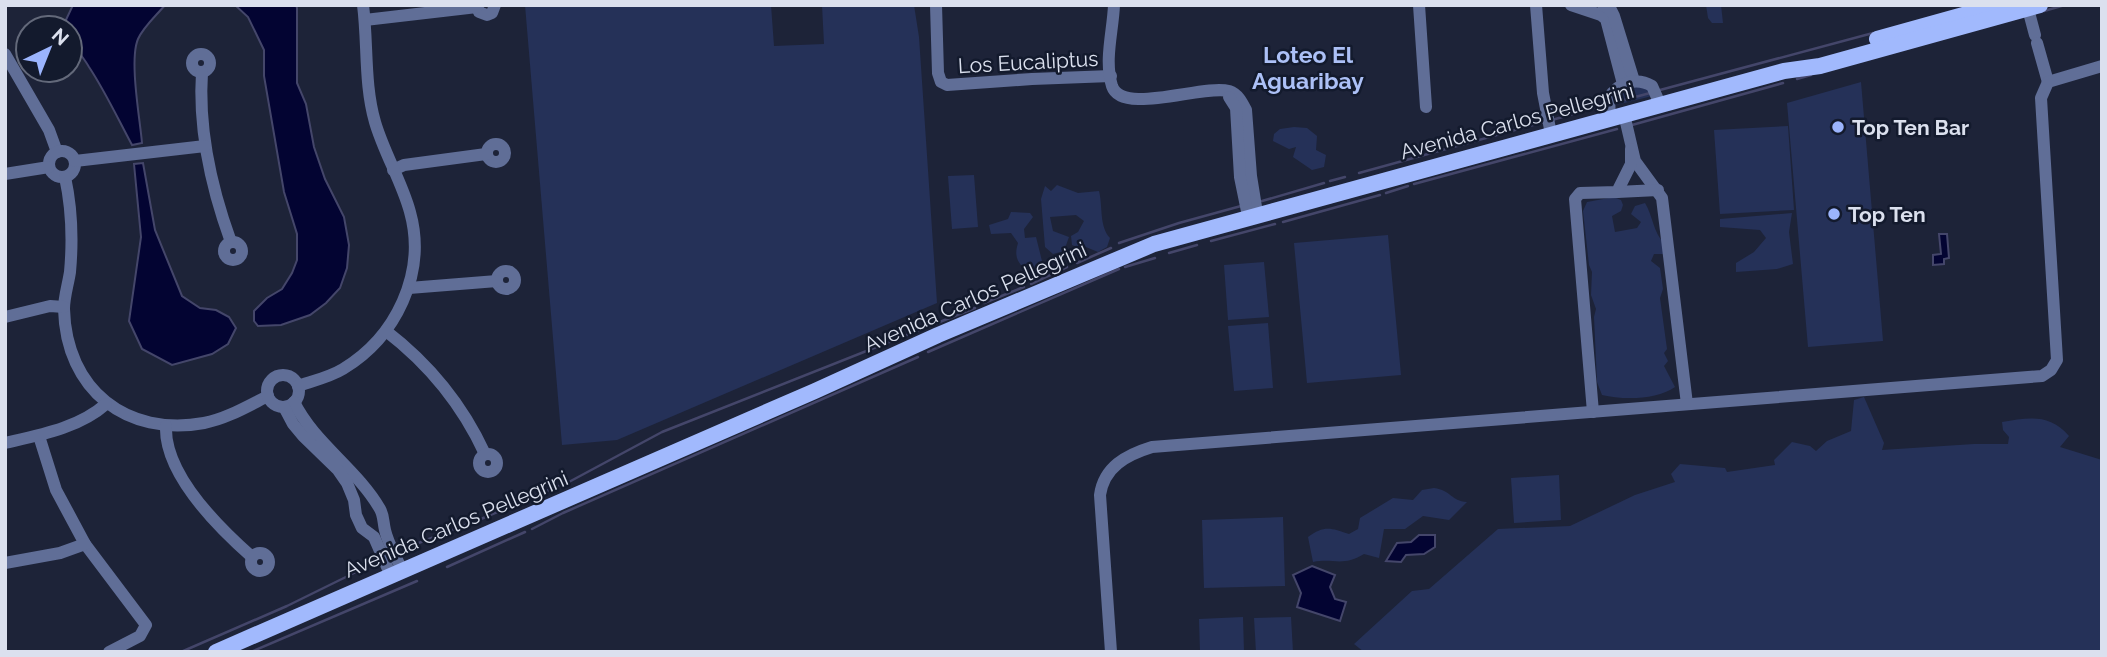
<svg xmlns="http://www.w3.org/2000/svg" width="2107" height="657" viewBox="0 0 2107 657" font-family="Raleway,sans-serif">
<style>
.green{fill:#253158}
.water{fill:#030432;stroke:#44466a;stroke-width:2}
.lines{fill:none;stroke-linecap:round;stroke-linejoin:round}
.stream{stroke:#44466a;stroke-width:2.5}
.minor{stroke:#606e97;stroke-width:12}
.major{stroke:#a1b9fd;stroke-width:16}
.poi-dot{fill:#9bb4fd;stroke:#131a2d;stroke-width:2.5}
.labels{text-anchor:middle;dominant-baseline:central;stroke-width:5;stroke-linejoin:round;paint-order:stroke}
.street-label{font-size:21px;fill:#dbe0ee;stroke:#131a2d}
.poi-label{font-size:21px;font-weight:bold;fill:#dbe0ee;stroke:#131a2d;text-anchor:start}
.neighbourhood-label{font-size:23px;font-weight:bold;fill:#acc0f6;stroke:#131a2d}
</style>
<rect width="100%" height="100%" fill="#1d2338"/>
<g class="green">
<path d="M525,5h246l3,41 50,-2 -2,-39h92l5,32 18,266 -320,137 -55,5z"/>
<path d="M1706,5h15l2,18h-11l-4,-5z"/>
<path d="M1861,82l22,259 -75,6 -21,-244z"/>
<path d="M1643,84l9,12 -40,10 4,-15z"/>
<path d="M1788,126l6,84 -74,4 -6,-84z"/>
<path d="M1294,127l13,1 10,8 -1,14 10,5 -2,12 -12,3 -19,-13 3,-10 -7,2 -16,-8 1,-7 6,-5z"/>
<path d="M974,175l4,52 -26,2 -4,-53z"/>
<path d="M1057,185l21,8 21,-2c4,16 0,35 11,47l-3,9 -9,5 -17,-7 -4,2 -5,-2 -1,-9 7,-4 6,-11 -8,-6 -26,2 3,14 16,6 -5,14 -11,3 -8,-7 -4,-48 4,-13 6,5z"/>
<path d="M1614,197l7,3 2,5 -2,6 -9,5 3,16 22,-4 4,-6 -10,-8 4,-8 10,-3c8,13 8,29 19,40l-1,11h-9l-3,7 9,7 3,21 -3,9 7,51 -3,4 4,8 -4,5 11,21c-18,13 -52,13 -73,8l-5,-13 -3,-65 2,-8 -5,-14 1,-23 -3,-7 -6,-54 4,-9z"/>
<path d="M1011,212l19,1 3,4 -9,12 1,9 11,-1 6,24 -7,7 -9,2c-9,-8 -12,-14 -8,-27l-7,-10 -20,1 -2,-9 19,-6z"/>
<path d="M1792,213l-3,19 4,32 -16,5 -41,3v-9l18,-11 12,-14 -6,-8 -40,-3v-8z"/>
<path d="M1388,235l13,140 -94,8 -13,-140z"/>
<path d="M1264,262l5,55 -41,3 -4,-55z"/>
<path d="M1268,323l5,65 -39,3 -6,-65z"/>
<path d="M1864,397l20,46 -2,7 92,-6h34l1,-7 -6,-7 -1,-8c26,-4 47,-9 67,14l-9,11 42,13v192h-738l-10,-8 58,-53 17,-2 69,-60 72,-3 65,-31 40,-13 -4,-8 9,-10 45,4 2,4 48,-7 -1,-5 18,-18 18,4 6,5 11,-10 24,-10 3,-31z"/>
<path d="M1559,475l2,45 -47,3 -3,-45z"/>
<path d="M1434,488c17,2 17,13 33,14l-18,18 -26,-4 -18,13h-21l-5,29 -15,-4c-21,13 -30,4 -51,8l-5,-25c16,-12 23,-9 41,-3l9,-5 2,-11 33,-20 20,2 9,-10z"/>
<path d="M1283,517l2,69 -81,2 -2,-68z"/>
<path d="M1243,617l1,35h-44l-1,-33z"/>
<path d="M1291,617l2,35h-37l-2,-34z"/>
</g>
<g class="water">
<path d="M73,5h92c-9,11 -21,21 -27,34 -9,21 2,80 4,104l-10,2c-14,-26 -27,-54 -43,-78 -8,-14 -19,-22 -19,-39h-4l-2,-4z"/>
<path d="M235,5h61l1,3v75l9,21 8,43 11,32 19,38 5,28 -2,23 -7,20 -14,15 -16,12 -29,10 -23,1 -4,-5v-10l13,-13 15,-9 10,-16 5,-13v-26l-13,-42 -20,-116v-26l-16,-33z"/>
<path d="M143,163l12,67 27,66 18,12 16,2 13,7 7,11 -8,16 -16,10 -40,11 -30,-16 -13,-28 12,-84 -7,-73z"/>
<path d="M1939,234h8l2,24 -5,1v5l-11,1v-10l8,-1z"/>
<path d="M1419,535h16v12l-11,7 -18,1 -5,7 -15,-1 11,-18 14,-1z"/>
<path d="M1312,566l23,9 -5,12 5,12 11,3 -6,19 -43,-14 4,-14 -8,-18z"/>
</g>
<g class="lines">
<g class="stream">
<path d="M2044,11l21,-6"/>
<path d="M1797,79l14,-4"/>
<path d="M1660,90l213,-57"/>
<path d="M1613,103l37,-10"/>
<path d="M1552,120l52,-15"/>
<path d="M1632,125l151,-42"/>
<path d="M1359,173l185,-51"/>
<path d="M1330,181l15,-4"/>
<path d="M1414,184l203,-55"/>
<path d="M1386,193l22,-7"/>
<path d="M1262,201l62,-18"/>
<path d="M1283,222l97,-27"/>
<path d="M1211,241l64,-17"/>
<path d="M1119,243l60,-20 62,-17"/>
<path d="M1169,253l28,-8"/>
<path d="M1077,263l34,-15"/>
<path d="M1125,267l30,-9"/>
<path d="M1031,284l36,-17"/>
<path d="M984,303l40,-16"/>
<path d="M928,352l191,-83"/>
<path d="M567,483l95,-51 313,-124"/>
<path d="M532,529l31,-16 355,-156"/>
<path d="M400,545l16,-1 65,-25 77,-33"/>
<path d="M447,567l78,-35"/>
<path d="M181,652l106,-46 67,-33 16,-16"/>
<path d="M251,652l166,-71"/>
</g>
<g class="minor">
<path d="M477,5l2,7 8,3 5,-2 3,-8"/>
<path d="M936,5l2,68 3,9 6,3 85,-6 79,-3"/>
<path d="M1114,5c-1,26 -10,55 -2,81 10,30 91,-2 117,5 9,3 13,11 17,19l5,66 6,37"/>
<path d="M1419,5l7,102"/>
<path d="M1536,5l7,88 8,41"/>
<path d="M1571,5l30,10 5,4 17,65"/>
<path d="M1603,5l8,5 3,6 20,65"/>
<path d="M2027,5l8,30"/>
<path d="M365,20l112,-13"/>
<path d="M2037,43l11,39"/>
<circle cx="201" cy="63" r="9"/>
<path d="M5,54l44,76 8,22"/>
<path d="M202,72c-4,59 9,115 29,170"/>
<path d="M1229,97l7,11 4,69 8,39"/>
<path d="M1624,114l11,47 27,37 25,206"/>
<path d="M1610,117l-1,-19c9,-16 28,-21 43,-12l8,18"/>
<circle cx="496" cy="153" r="9"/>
<circle cx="62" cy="164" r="13"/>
<path d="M75,161l130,-15"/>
<path d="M393,170l11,-5 82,-11"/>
<path d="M5,174l44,-7"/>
<path d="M65,177c7,32 8,62 5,95 -2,13 -6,25 -6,37 2,81 63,128 140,114 22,-4 44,-17 64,-27"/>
<path d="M1617,192l41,-2"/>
<circle cx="233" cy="251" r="9"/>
<circle cx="506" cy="280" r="9"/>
<path d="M409,288l88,-7"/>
<path d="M5,317l45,-11 14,1"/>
<path d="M386,331c43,33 76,73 99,123"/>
<circle cx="283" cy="391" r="16"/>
<path d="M298,386c15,-5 32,-9 45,-17 53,-32 84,-96 67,-157 -8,-30 -26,-59 -35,-90 -11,-38 -7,-78 -12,-117"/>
<path d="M294,402c20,41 63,67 86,107 4,7 3,13 5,21 3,14 12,28 17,41"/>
<path d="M284,407l9,17 10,12 35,34 9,13 7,17 2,15 6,13 12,9 17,39"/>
<path d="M1593,412l-18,-213 5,-6 37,-1 14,-28v-15"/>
<path d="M166,426c-2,48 52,101 86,131"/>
<path d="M39,436l17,54 29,54 61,81 -6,11 -31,16"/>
<path d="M5,443c35,-8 74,-15 101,-39"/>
<circle cx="488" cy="463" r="9"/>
<circle cx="260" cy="562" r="9"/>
<path d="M5,563l55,-10 25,-9"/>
<path d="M1111,652l-11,-157c4,-28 26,-40 52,-48l890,-71 9,-6 6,-10 -16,-262 7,-16 54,-16"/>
</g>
<g class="major">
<path d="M1877,39l122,-34"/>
<path d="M216,652l599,-261 123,-56 216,-91 630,-173 36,-5 220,-61"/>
</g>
</g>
<g class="poi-dot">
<circle cx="1838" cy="127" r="7"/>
<circle cx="1834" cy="214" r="7"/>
</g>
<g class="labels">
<g class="street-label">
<text transform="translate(1028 62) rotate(-3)">Los Eucaliptus</text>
<text transform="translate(1517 121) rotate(-15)">Avenida Carlos Pellegrini</text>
<text transform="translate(975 297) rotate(-24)">Avenida Carlos Pellegrini</text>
<text transform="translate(456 524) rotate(-23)">Avenida Carlos Pellegrini</text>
</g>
<g class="poi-label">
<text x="1852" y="127">Top Ten Bar</text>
<text x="1848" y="214">Top Ten</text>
</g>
<g class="neighbourhood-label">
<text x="1308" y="54">Loteo El<tspan x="1308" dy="26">Aguaribay</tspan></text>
</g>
</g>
<rect width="2107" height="657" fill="none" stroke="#dbe0ee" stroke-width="14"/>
<g transform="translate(49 49) rotate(43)"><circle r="33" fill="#131a2d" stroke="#63697a" stroke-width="2"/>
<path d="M0-5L12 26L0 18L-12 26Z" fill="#9bb4fd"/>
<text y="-10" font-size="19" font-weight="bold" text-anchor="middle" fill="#dbe0ee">N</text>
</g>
</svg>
